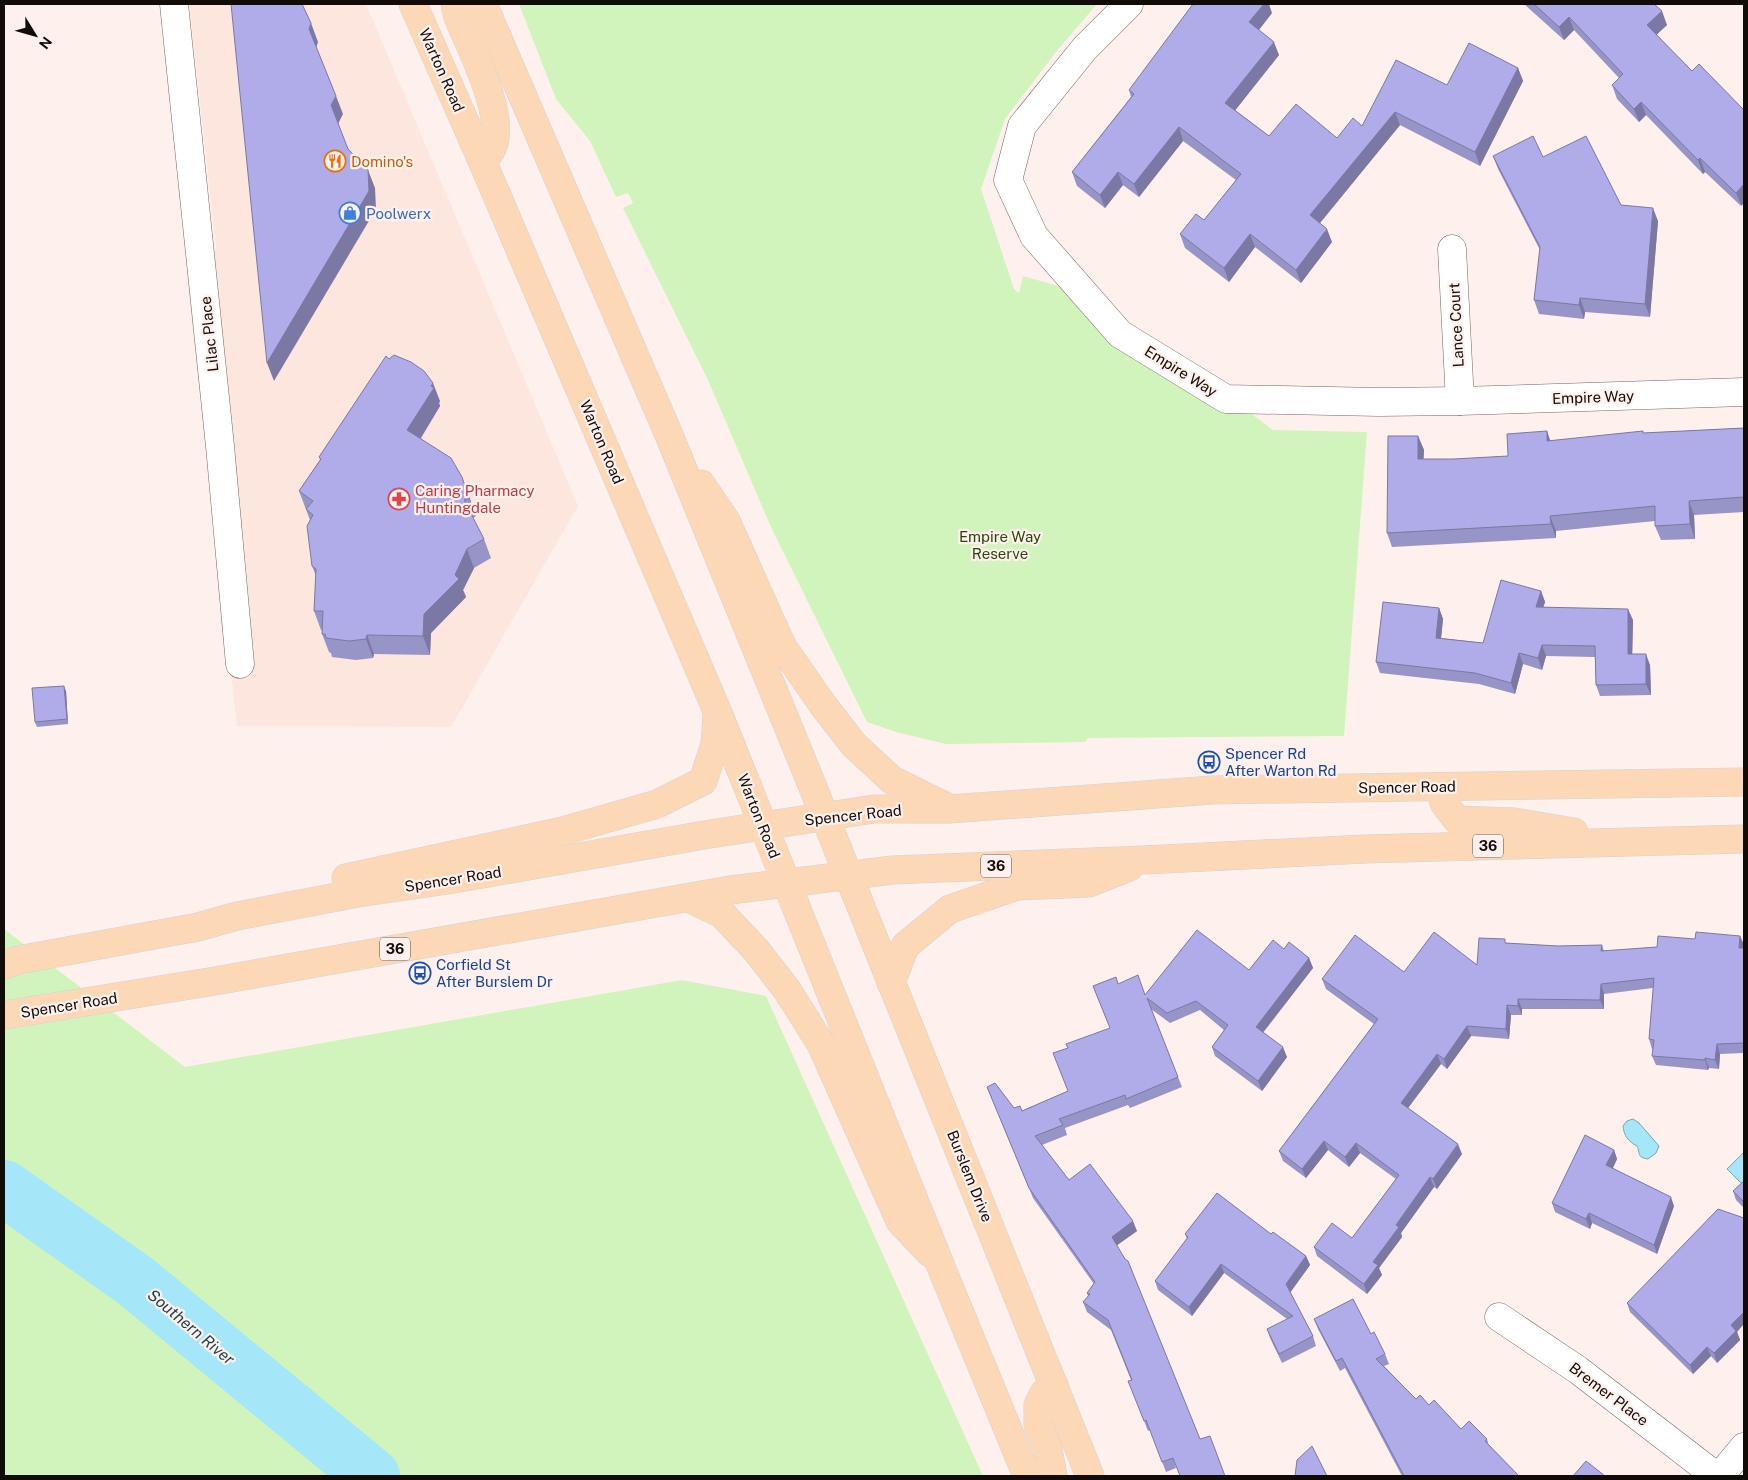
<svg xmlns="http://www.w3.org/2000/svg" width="1748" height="1480" viewBox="0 0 1748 1480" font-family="'Public Sans',sans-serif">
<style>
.built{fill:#fde6dd}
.green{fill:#d1f4bc}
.water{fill:#a5e6f8;stroke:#79a5b0}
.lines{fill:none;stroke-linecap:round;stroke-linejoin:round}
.river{stroke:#a5e6f8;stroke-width:56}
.street-casing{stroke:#77655e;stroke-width:29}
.primary-casing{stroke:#d4d3d3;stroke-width:29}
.street{stroke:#fff;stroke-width:28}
.primary{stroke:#fcd8b6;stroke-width:28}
.wall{fill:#9794c8}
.shaded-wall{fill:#7b78a3}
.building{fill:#b0ace9;stroke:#7b78a3}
.labels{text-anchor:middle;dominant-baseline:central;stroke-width:4.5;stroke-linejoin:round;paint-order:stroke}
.shield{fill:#fef1ed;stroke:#59514d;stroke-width:1}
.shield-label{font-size:14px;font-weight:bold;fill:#120c09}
.street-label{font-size:15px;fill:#120c09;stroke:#fef1ed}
.food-label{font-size:15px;fill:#c56008;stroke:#fef1ed;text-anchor:start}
.shop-label{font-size:15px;fill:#366cbe;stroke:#fef1ed;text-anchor:start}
.health-label{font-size:15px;fill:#be3a42;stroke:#fef1ed;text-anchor:start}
.park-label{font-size:15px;fill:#28480b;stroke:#fef1ed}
.transit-label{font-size:15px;fill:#164399;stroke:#fef1ed;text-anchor:start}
.water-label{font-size:16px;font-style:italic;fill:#1e454f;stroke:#fef1ed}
</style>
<rect width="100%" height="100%" fill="#fef1ed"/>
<path class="built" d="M189,4h177l212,502 -127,221 -214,-1 -50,-448 29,-31z"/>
<g class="green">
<path d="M519,4h578l-41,48 -51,67 -24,70 33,100 5,4 4,-17 46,13 176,120 28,21 94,2 -23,304 -256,2 -3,4 -139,2 -50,-12 -29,-10 -97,-197 -62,-145 -85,-172 10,-5 -5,-10 -12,4 -26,-56 -34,-42z"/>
<path d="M4,929l181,138 497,-87 84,16 217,480h-979z"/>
</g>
<g class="water">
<path d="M1633,1119l6,4 20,23 -3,7 -8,6c-12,-2 -7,-5 -11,-13 -9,-5 -13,-10 -14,-20l4,-5z"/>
<path d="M1744,1152v29l-2,3 -15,-15z"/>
</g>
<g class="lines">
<path class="river" d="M4,1188l130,92 238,196"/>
<g class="street-casing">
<g id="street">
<path d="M174,4l46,442 20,218"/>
<path d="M1129,4l-44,44 -63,78 -14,54 26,56 86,98 106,65 153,3 81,-1 284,-9"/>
<path d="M1452,249l8,152"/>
<path d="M1499,1317l79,53 138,106"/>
<path d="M1720,1476l24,-29"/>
</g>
</g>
<g class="primary-casing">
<g id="primary">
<path d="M413,4l70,159 235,550 221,549 88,214"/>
<path d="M455,4l3,13c12,30 48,98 35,129 -2,6 -7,11 -10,17"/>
<path d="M483,4l186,431 143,350 278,691"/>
<path d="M701,484l25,37 56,125 41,59 31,40 38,35 53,26"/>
<path d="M1440,787l4,16 13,17 57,2 60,10"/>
<path d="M346,878l217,-47 94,-27 46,-23 12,-37 2,-29"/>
<path d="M688,898l34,16 34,36 31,40 34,54 79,177 29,31"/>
<path d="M4,965l14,-5 180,-33 39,-11 121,-23 90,-13 262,-46 164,-25h75l264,-19 531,-8"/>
<path d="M891,983l14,-37 45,-37 67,-23 72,-3 40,-16"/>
<path d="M4,1015l205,-33 521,-92 163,-20 251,-10 221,-11 379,-10"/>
<path d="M1053,1476l-5,-27 -10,-24v-20l6,-12 10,-8"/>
</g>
</g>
<use href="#street" class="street"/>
<use href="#primary" class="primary"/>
</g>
<g class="wall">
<path d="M1524,4h130l13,21 -11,10 36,36 49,135 -36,-34 -2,2 -57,-59 -7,7 -22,-23 -5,-14 7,-7 -45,-48 -10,10z"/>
<path d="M1272,13l-13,17 20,25 -44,55 34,26 68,2 110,-53 71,-17 5,13 -43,85 -80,-41 -80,98 12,19 -31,41 -46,-36 -26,35 -44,-34 -5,-14 24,-14 32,-40 -53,-39 -44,56 -16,-12 -18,23 -28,-22 -5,-14 59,-75 -2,-7z"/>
<path d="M1493,156l50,1 78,48 37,16 -8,96 -65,-5 -1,7 -45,-5 -5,-14 6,-50 -42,-81z"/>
<path d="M389,359l51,42 -1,2 1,3 -19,32 48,58 7,20 -3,2 11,21 7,19 -17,10 -11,22 3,7 -35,36 -1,22 -56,-1 -1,4 -17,2 -24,-3 -1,-4 -2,-1 -7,-18v-4h-1l-7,-19 2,-35 -4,-10 -2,-46 -11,-29 21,-31 -1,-3z"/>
<path d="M1744,428v84l-50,3 1,24 -34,1 -6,-14v-5l-99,10v7l-164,9 -5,-14 31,-97 6,14 -1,9h31l54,-3 39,-25 3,10 93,-8z"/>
<path d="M1541,591l4,11 -2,5 90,13 -1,34 18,11 1,30 -51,1 -4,-11 -1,-28 -49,-1 -4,14 -19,-6 -8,30 -36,-10 -99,-11 -4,-11 63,-54 4,11 -2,19 42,5z"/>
<path d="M66,691l2,33 -31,3 -2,-5z"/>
<path d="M1740,936l4,9 -1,3h1v105l-24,1 -1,15 -10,-1 -1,2 -52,-5 -4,-9 1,-7h-1l-3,-10 4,-51 -49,6v15h-82v6h-11l-2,24 -38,-3 -24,33 -6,-5 -33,44 54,46 -25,35 -3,-2 -33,46 1,4 -23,31 3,7 -15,19 -50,-38 -3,-9 38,-9 44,-59 -36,-26 -11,14 -21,-17 -22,28 -23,-17 -4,-10 95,-127 -48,-35 -4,-10 155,-14 29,-22 52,3 44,-1 2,6 53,-4 38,-8z"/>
<path d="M1284,949l25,9 4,10 -50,65 24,24 -25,34 -47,-35 -3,-9 12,-17 -24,-20 -30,13 -19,-14 31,78 -52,21 -2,-3 -63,23 2,7 -25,10 27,35 68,51 -20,14 59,223 -10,4 -16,-42 -2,1 -16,-41 -1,-10 -20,-50 -24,-18 -4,-10 5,-6 -1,-3 7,-9 -61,-86 -46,-111 27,21 8,3 46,-20v-43l42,-20 -17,-42 25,-2 27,11 104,-25z"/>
<path d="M1614,1150l3,9 -4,9 61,38 -17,48 -65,-31 -2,6 -35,-17 -3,-9z"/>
<path d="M1744,1181v27l-8,-8 -3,-9z"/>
<path d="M1185,1234h86l35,22 4,9 -20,27 23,44 3,10 -34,17 -12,-25 -3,-9 20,-10 -63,-46 -32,43 -34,-26 -3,-9 32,-42z"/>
<path d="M1627,1303l110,29 3,8 -23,23 -6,-7 -18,18 -63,-62z"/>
<path d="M1314,1319l57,15 14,20 4,10 -5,2 32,33 13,6 32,24 26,10 2,7 30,30h-117l-57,-108 -5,3 -22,-42z"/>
</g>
<g class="shaded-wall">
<path d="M1263,4h6l3,9 -18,23 -5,-14z"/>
<path d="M1662,11l5,14 -15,14 -5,-14z"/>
<path d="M1569,17l5,13 -10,10 -5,-13z"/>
<path d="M311,23l7,19 -2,6 -7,-19z"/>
<path d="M1274,42l5,13 -49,62 -5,-14z"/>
<path d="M1518,68l5,13 -43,85 -5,-14z"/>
<path d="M336,96l7,18 -5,10 -7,-19z"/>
<path d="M1641,102l5,13 -7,7 -5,-13z"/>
<path d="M1395,112l5,13 -85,104 -5,-14z"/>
<path d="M1179,127l4,14 -44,56 -5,-13z"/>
<path d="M1700,158l5,14 -2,2 -5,-14z"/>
<path d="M368,170l7,18 1,21 -102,172 -7,-18z"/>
<path d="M1118,172l5,13 -18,23 -5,-13z"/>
<path d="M1744,184v19l-3,3 -5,-13z"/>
<path d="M1653,208l5,13 -8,96 -5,-13z"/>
<path d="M1327,229l5,13 -31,41 -5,-13z"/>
<path d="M1250,234l5,13 -26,35 -5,-14z"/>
<path d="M1580,298l5,14 -1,7 -5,-14z"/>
<path d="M433,383l7,18 -1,2 1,3 -26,43 -7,-19z"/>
<path d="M1547,431l5,15 -5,-5z"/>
<path d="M1418,436l6,14 -1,23 -5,-14z"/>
<path d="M462,477l7,19 7,20 -7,-18z"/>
<path d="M1689,501l5,14 1,24 -5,-15z"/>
<path d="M1550,516l6,15v7l-5,-14z"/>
<path d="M467,549l7,19 -11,22 3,7 -35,36 -1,22 -7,-19 1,-22 31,-39z"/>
<path d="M1541,591l4,11 -5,16 -4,-11z"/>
<path d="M1439,608l4,11 -3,30 -4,-11z"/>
<path d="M1628,609l5,11 -1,46 -4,-12z"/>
<path d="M367,635l7,19 -1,4 -7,-19z"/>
<path d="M1542,645l4,11 -4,14 -4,-12z"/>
<path d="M1519,653l4,11 -8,30 -4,-11z"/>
<path d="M1646,654l4,11 1,30 -5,-11z"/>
<path d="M64,686l2,5 2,33 -1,-5z"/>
<path d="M1740,936l4,9 -2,13 -3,-10z"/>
<path d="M1309,958l4,10 -54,69 -3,-10z"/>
<path d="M1601,984l3,10v15l-4,-9z"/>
<path d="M1518,999l4,10v6l-4,-9z"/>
<path d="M1507,1005l4,10 -2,24 -3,-10z"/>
<path d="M1467,1026l4,10 -24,33 -3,-10z"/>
<path d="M1717,1044l3,10 -1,15 -4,-9z"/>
<path d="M1283,1047l4,10 -25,34 -4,-10z"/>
<path d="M1437,1054l4,10 -36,48 -4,-9z"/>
<path d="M1705,1058l4,10 -1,2 -3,-10z"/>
<path d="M1324,1141l4,9 -22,28 -4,-9z"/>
<path d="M1356,1143l4,10 -11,14 -4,-10z"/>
<path d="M1458,1144l4,10 -25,35 -4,-10z"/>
<path d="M1614,1150l3,9 -7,15 -4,-9z"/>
<path d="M1430,1177l4,10 -33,46 1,4 -23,31 3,7 -15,19 -3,-10 9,-22 23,-37z"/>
<path d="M1671,1197l3,9 -17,48 -3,-9z"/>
<path d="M1589,1213l3,10 -2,6 -4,-10z"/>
<path d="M1133,1221l4,10 -21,15 -4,-9z"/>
<path d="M1306,1256l4,9 -20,28 -4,-9z"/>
<path d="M1221,1264l3,9 -32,43 -3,-9z"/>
<path d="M1744,1312v12l-7,8 3,8 -23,23 -3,-10 17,-28z"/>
<path d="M1707,1347l4,9 -18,18 -3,-9z"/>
</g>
<g class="building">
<path d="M231,4h71l9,19 -2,6 27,67 -5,9 17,44 20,21 1,21 -102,172z"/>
<path d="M1193,4h71l-15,18 25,20 -49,61 44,33 27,-32 41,34 16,-20 9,8 34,-66 51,25 22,-42 49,25 -43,84 -80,-40 -85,103 17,14 -31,41 -46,-36 -26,34 -44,-34 16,-20 8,6 37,-46 -62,-47 -45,57 -16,-12 -18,23 -28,-23 62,-78 -5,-4z"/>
<path d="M1534,4h120l8,7 -15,14 45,46 7,-7 45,46v74l-8,9 -36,-35 -2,2 -57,-58 -7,7 -22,-24 11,-11 -54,-57 -10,10z"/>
<path d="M1533,136l10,21 43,-21 35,69 32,3 -8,96 -65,-6 -1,7 -45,-5 6,-53 -47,-91z"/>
<path d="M394,355l17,7 13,9 9,12 -2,3 3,2 -27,42 44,28 11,19 7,21 -5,2 20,39 -17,10 -12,26 4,4 -35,35 -1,22 -56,-1 -1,4 -17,2 -23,-3 -1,-4h-3l1,-23h-9l2,-42 -4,-3 -5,-40 6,-11 -7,-6 7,-8 -14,-10 22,-32 -2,-2 67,-101 3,3z"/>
<path d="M1744,428v69l-55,4 1,23 -35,2v-20l-105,10 1,8 -164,9 1,-97h30v23h36l54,-3 -1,-22 40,-3v10l96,-10v2z"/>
<path d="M1501,580l40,11 -5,16 92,2v45h18v30l-50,1 -1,-39 -53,-1 -4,13 -19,-5 -8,30 -36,-10 -99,-11 7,-60 56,6 -3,30 47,5z"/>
<path d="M64,686l3,33 -32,3 -3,-34z"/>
<path d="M1197,930l52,40 24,-30 11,9 5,-7 20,16 -53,69 27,20 -25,34 -46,-34 16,-22 -32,-24 -29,12 -20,-15 31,79 -52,22 -1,-4 -66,24 4,6 -28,11 34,44 21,-16 43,57 -21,16 13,22 3,2 72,178 10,-3 15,40h-45l-7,-18 -11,4 -16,-42 -2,1 -16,-40 4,-1 -24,-60 -25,-18 7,-8 -3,-1 8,-11 -66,-94 -42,-101 8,-4 19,25 6,-2 2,5 46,-20 -15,-38 15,-5 -2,-4 44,-16 -17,-42 23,-9 2,7 20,-9 7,20z"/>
<path d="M1434,932l43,33 2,-27 26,1v4l53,3 44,-1 -1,6 56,-4 1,-11 37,3 1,-7 44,4 -1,12h5v95l-27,1 -2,16 -10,-2v2l-53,-4 2,-16 -5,-1 5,-61 -53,6 -1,16 -82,-1v7l-11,-1 -1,24 -39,-3 -23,33 -7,-5 -36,49 57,41 -25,35 -3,-2 -34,48 3,2 -26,35 5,3 -14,19 -50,-37 18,-24 20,15 47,-63 -43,-32 -11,14 -21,-16 -22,28 -23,-18 99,-132 -56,-40 33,-44 49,37z"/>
<path d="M1585,1135l29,15 -8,15 65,32 -17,48 -65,-32 -3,6 -34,-16z"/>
<path d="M1744,1181v21l-11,-11z"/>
<path d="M1217,1193l54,41 2,-2 33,24 -20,28 27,52 -34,18 -12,-25 26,-13 -72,-52 -32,43 -34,-26 33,-44 -3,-3z"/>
<path d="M1718,1209l26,9v94l-13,13 5,6 -22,22 -7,-6 -17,18 -63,-62z"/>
<path d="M1353,1299l18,35 3,-2 11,22 -9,5 40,40 4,-4 9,10 5,-5 27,29 8,-8 18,18 -2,2 34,35h-115l-62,-118 -6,3 -22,-42z"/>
<path d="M1312,1446l15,30h-32l2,-16z"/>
<path d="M1586,1461l19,15h-32z"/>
</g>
<defs>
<g id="restaurant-ring" transform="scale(1.125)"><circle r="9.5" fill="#fef1ed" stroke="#e8710a" stroke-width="1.5"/><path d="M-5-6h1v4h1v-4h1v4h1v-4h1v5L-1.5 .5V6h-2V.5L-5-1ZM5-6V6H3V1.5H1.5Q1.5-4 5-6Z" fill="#e8710a"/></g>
<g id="shop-ring" transform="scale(1.125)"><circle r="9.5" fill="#fef1ed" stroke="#3f7fe0" stroke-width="1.5"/><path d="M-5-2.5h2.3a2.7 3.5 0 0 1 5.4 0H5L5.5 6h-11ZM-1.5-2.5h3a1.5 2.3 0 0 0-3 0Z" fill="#3f7fe0"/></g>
<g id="pharmacy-ring" transform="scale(1.125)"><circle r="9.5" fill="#fef1ed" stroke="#e0444e" stroke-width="1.5"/><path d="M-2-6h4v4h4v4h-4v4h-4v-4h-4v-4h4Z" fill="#e0444e"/></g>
<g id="bus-ring" transform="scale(1.125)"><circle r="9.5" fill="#fef1ed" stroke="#1a4fb4" stroke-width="1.5"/><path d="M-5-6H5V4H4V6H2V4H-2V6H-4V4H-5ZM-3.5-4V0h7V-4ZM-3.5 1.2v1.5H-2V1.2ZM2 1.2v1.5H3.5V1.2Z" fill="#1a4fb4"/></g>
</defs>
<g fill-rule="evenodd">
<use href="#restaurant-ring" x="335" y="161"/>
<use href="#shop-ring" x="350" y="213"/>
<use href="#pharmacy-ring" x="399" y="499"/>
<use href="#bus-ring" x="1209" y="762"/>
<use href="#bus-ring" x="420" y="973"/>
</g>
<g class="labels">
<g class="shield">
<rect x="1473" y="834.5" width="30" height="23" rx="4"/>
<rect x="981" y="854.5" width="30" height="23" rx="4"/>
<rect x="380" y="937.5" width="30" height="23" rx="4"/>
</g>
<g class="shield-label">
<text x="1488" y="846">36</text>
<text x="996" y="866">36</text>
<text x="395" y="949">36</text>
</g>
<g class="street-label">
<text transform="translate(442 70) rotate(66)">Warton Road</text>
<text transform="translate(1456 325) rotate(-93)">Lance Court</text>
<text transform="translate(209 334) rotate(-96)">Lilac Place</text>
<text transform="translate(1181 371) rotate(32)">Empire Way</text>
<text transform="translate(1593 397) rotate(-2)">Empire Way</text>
<text transform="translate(602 442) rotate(67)">Warton Road</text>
<text transform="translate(1407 787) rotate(-1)">Spencer Road</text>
<text transform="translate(853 815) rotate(-6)">Spencer Road</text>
<text transform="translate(759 816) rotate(68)">Warton Road</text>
<text transform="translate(453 879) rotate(-9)">Spencer Road</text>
<text transform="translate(69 1005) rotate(-9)">Spencer Road</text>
<text transform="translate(970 1176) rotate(68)">Burslem Drive</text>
<text transform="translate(1609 1394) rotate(37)">Bremer Place</text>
</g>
<g class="food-label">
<text x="351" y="161">Domino's</text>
</g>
<g class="shop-label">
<text x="366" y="213">Poolwerx</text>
</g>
<g class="health-label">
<text x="415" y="490">Caring Pharmacy<tspan x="415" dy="17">Huntingdale</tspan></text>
</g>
<g class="park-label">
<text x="1000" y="536">Empire Way<tspan x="1000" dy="17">Reserve</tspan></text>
</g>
<g class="transit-label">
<text x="1225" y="753">Spencer Rd<tspan x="1225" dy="17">After Warton Rd</tspan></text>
<text x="436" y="964">Corfield St<tspan x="436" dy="17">After Burslem Dr</tspan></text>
</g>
<g class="water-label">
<text transform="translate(191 1327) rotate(40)">Southern River</text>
</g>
</g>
<rect width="1748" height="1480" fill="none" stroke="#120c09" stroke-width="10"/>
<g transform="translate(35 35) rotate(127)" stroke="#fef1ed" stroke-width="4" paint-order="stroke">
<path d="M0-4L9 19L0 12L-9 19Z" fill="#120c09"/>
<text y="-8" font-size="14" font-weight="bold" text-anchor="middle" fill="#120c09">N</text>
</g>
</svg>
